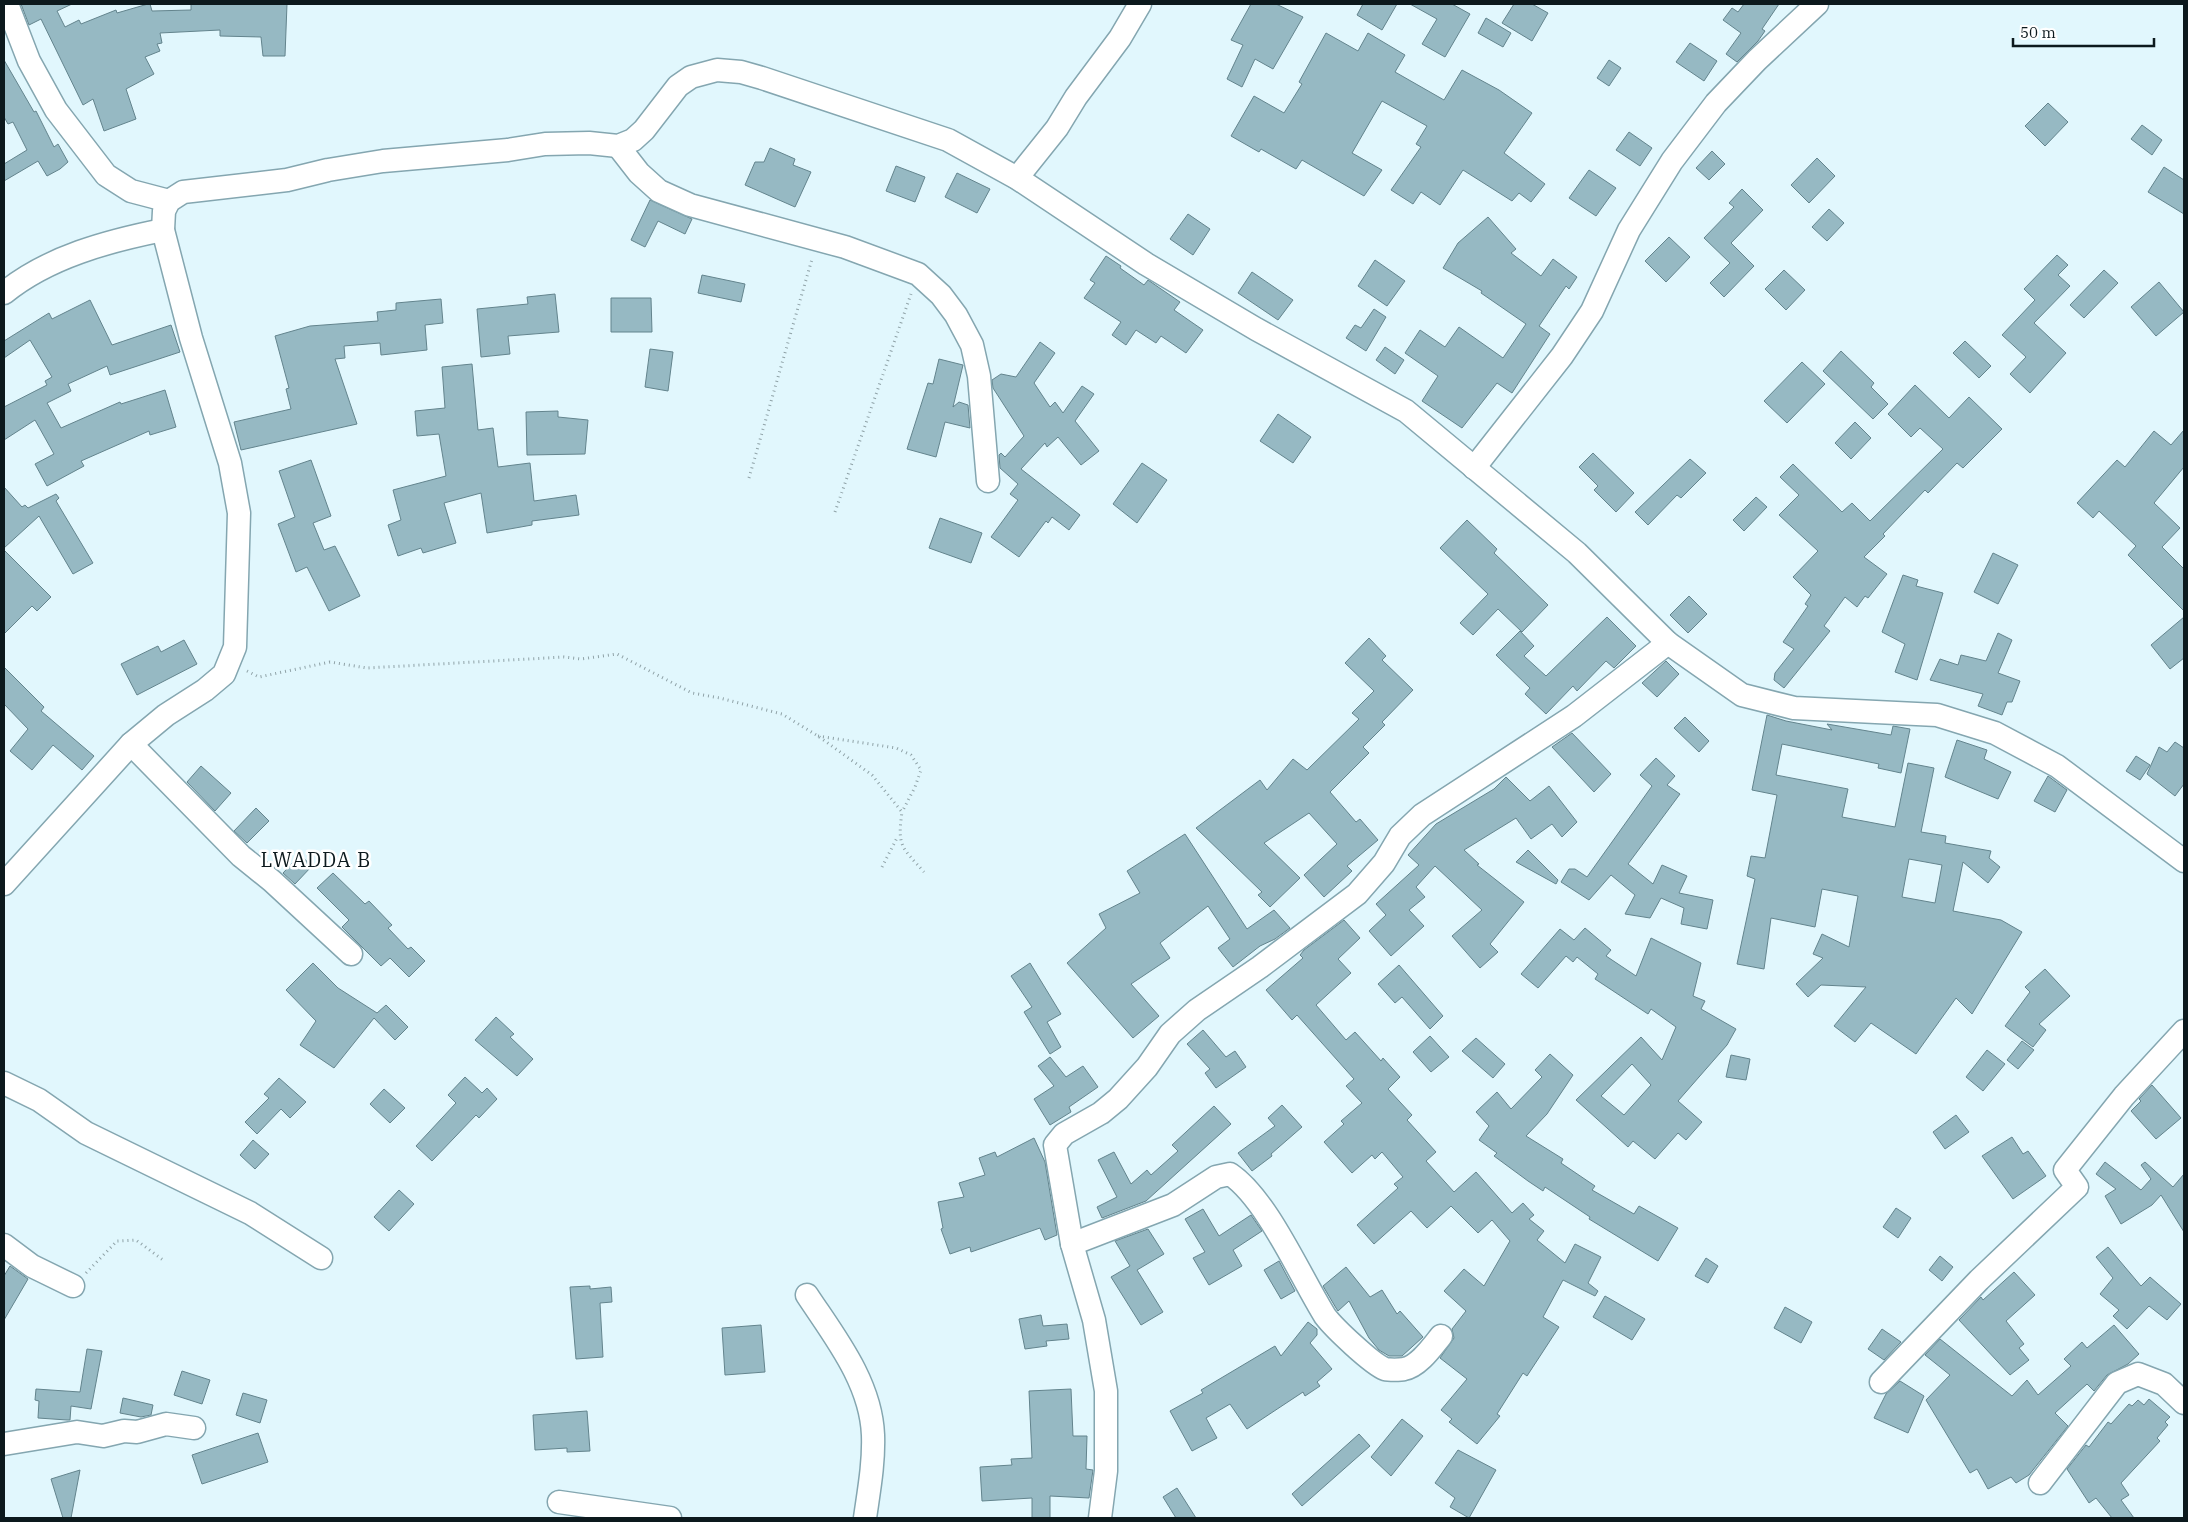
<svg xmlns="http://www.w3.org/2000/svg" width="2188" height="1522" viewBox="0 0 2188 1522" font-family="'IBM Plex Serif',serif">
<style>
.building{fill:#96b9c3;stroke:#63848d;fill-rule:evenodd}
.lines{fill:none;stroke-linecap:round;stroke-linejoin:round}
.street-casing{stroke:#84a6b0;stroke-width:25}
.path{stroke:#8fa2a7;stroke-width:3;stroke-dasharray:1 4;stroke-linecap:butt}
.street{stroke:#fff;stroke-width:22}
.labels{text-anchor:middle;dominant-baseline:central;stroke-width:5;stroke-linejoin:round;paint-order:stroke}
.quarter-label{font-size:20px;letter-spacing:1px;fill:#0c191d;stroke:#fff}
</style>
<rect width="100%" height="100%" fill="#e1f7fd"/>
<g class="building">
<path d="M21,4h51l-15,7 8,16 14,-7 2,4 35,-14 1,3 31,-9h2l2,7 39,-1v-6h96l-2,52h-22l-2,-19 -41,-1v-6l-60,3 2,10 -5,1 3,7 -15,6 9,17 -28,15 10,30 -32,12 -11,-32 -10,6 -42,-86 -12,6z"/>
<path d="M1251,4h25l27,13 -30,52 -18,-10 -13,28 -15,-8 16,-34 -12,-5z"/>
<path d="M1363,4h34l-15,26 -25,-15z"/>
<path d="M1410,4h42l18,10 -25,43 -23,-13 15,-25z"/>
<path d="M1514,4h18l16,9 -16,28 -30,-18z"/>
<path d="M1744,4h35l-17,25 3,2 -7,10 -21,21 -11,-8 15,-21 -18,-13 9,-12 6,4z"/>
<path d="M1486,18l25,15 -8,14 -25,-14z"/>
<path d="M1326,33l32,18 10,-18 37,22 -10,17 49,28 18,-30 37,20 33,23 -28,40 41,31 -14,18 -12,-9 -7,8 -49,-31 -23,35 -19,-13 -8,12 -22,-14 30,-43 -5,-3 11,-18 -45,-25 -30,52 30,17 -18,26 -62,-36 -6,9 -35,-20 -2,3 -28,-16 23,-40 30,17 18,-29 -3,-2z"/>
<path d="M1690,43l27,18 -13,20 -28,-19z"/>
<path d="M4,60l30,52 2,-1 18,36 4,-3 10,18 -8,7 -13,7 -9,-15 -34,20v-17l23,-14 -14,-28 -5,2 -4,-7z"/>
<path d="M1609,60l12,8 -12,18 -12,-8z"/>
<path d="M2048,103l20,19 -23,24 -20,-20z"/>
<path d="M2142,125l20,15 -10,15 -21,-16z"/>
<path d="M1629,132l23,16 -12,18 -24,-16z"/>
<path d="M770,148l25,11 -2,6 18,7 -16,35 -50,-22 10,-23h9z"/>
<path d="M1712,151l13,13 -16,16 -13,-12z"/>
<path d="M1817,158l18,18 -26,27 -18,-18z"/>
<path d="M896,166l29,11 -10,25 -29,-11z"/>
<path d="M2164,167l20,13v34l-36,-22z"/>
<path d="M1589,170l27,18 -20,28 -27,-18z"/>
<path d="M957,173l33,16 -13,24 -32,-16z"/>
<path d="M1742,189l21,21 -32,33 23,23 -30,31 -14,-14 20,-20 -26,-25 30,-31 -5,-4z"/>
<path d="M650,200l42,19 -7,15 -27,-13 -13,26 -14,-7z"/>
<path d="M1829,209l15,14 -17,18 -15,-14z"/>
<path d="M1188,214l22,15 -17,26 -23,-16z"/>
<path d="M1488,217l28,32 -5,4 30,23 12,-17 24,18 -8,12 -3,-3 -27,40 11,8 -38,59 -15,-10 -35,45 -40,-27 16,-25 -33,-23 15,-23 25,17 14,-20 44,31 23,-34 -45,-31 1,-2 -39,-23 15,-25z"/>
<path d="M1669,237l21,20 -24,25 -21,-21z"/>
<path d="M2057,255l11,10 -10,10 12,11 -36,37 32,30 -36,40 -20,-19 16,-17 -24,-22 33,-35 -11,-11z"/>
<path d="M1106,256l15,10 -1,2 24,17 4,-5 32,22 -6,8 29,20 -17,23 -25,-17 -5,7 -20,-13 -10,15 -14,-10 9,-13 -37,-24 11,-15 -5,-3z"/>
<path d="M1375,260l30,21 -18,25 -29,-20z"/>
<path d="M1784,270l21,20 -19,20 -21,-21z"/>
<path d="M2104,270l14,13 -34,35 -14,-13z"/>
<path d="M1252,272l41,28 -15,20 -40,-27z"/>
<path d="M702,275l43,9 -4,18 -43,-9z"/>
<path d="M2159,282l25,30 -28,24 -25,-29z"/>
<path d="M555,294l4,38 -51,4 2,18 -29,3 -4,-48 51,-5 -1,-7z"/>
<path d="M611,298h40l1,34h-41z"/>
<path d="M441,299l2,24 -18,2 2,25 -46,5 -1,-12 -36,3 1,12 -10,1 22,65 -116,26 -7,-28 57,-13 -5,-20 3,-1 -14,-52 35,-10 68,-5 -1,-9 19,-2v-7z"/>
<path d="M90,300l22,45 59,-20 9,27 -70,23 -3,-9 -39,18 3,7 -24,12 14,25 59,-26 1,2 44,-14 11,37 -26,8 -1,-4 -68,30 3,5 -37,20 -12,-22 19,-10 -19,-34 -31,20v-33l43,-22 -2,-4 7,-4 -22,-37 -26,18v-17l45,-28 3,6z"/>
<path d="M1374,309l12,8 -20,34 -20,-13 9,-13 6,3z"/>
<path d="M1965,341l26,25 -12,12 -26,-25z"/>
<path d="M1040,342l15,11 -21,30 16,24 5,-5 8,11 19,-27 12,8 -19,27 24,30 -18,14 -23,-28 -11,10 -2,-4 -24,26 59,46 -11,15 -17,-13 -4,6 -2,-2 -27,36 -28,-20 27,-37 -8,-6 8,-10 -18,-16 -1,-13 2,-2 4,4 19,-21 -31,-48 -1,-8 9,-6 15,3z"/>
<path d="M1385,347l19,13 -9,14 -19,-14z"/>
<path d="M650,349l23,3 -5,39 -23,-4z"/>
<path d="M1841,351l33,32 -3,4 17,17 -15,15 -50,-48z"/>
<path d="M939,359l24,6 -10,42 6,-5 9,3 2,23 -25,-6 -9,35 -29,-8 21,-66 5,1z"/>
<path d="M1802,362l23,22 -38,39 -23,-22z"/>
<path d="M472,364l6,66 15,-2 5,39 32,-4 4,38 42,-6 3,20 -47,6v4l-45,8 -6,-40 -37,10 12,40 -33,10 -2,-5 -23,8 -10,-31 13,-5 -8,-30 53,-14 -7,-42 -22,2 -2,-25 30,-3 -3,-41z"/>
<path d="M1915,385l34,33 20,-21 33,32 -39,39 -6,-5 -29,30 -3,-3 -42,44 2,2 -21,21 23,17 -19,24 -3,-2 -8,11 -12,-10 -21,29 6,5 -46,57 -10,-8 1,-7 19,-24 -11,-7 25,-36 -3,-2 6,-9 -18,-18 25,-26 -39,-36 20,-20 -19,-18 13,-13 49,48 10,-9 18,18 73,-72 -23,-21 -9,9 -23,-23z"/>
<path d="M558,411v6l30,3 -3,34 -58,1 -1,-43z"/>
<path d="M1278,414l33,23 -18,26 -33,-22z"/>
<path d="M1855,422l16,16 -20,21 -16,-16z"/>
<path d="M2184,430v37l-30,36 26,25 -18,19 22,22v42l-56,-56 8,-9 -37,-35 -6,7 -16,-15 40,-43 8,7 29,-36 17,14z"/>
<path d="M1593,453l41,40 -18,19 -22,-22 4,-4 -19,-19z"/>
<path d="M1690,459l16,14 -25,25 -4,-3 -29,30 -13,-13z"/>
<path d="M311,460l20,56 -18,7 11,27 11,-4 25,50 -31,15 -22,-44 -11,5 -18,-48 17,-7 -16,-46z"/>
<path d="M1142,463l25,17 -30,43 -24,-19z"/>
<path d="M4,487l18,20 3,-2 3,3 28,-14 3,4 -3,3 37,62 -20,11 -34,-58 -35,32z"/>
<path d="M1756,497l11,10 -23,24 -11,-11z"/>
<path d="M940,518l42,15 -11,30 -42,-15z"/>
<path d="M1467,520l30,29 -3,4 54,52 -26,27 -24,-23 -25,26 -13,-12 28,-29 -48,-46z"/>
<path d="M4,550l47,47 -14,14 -5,-5 -28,28z"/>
<path d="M1993,553l25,12 -20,39 -24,-12z"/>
<path d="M1903,575l15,5 -2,6 27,7 -26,87 -22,-8 10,-28 -23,-12z"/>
<path d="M1689,596l18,18 -19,19 -18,-18z"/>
<path d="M1607,617l29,29 -22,22 -8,-7 -29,30 -4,-5 -27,28 -21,-20 5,-6 -34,-33 24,-24 14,15 -10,10 22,20z"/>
<path d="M2184,617v41l-14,11 -19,-24z"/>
<path d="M1998,633l14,7 -14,33 22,8 -8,21h-5l-5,13 -24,-9 5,-12 -53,-14 10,-21 18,6 3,-10 25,6z"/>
<path d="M1369,638l17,18 -4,4 31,30 -31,32 3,3 -22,22 6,6 -39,39 26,30 4,-3 18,21 -31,26 5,5 -28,26 -20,-22 33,-31 -28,-31 -45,30 36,35 -30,29 -12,-12 4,-3 -66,-64 64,-48 7,10 26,-31 14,11 52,-51 -7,-6 22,-22 -29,-28z"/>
<path d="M184,640l13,24 -60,31 -16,-31 37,-18 3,6z"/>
<path d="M1666,661l13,13 -22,23 -15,-14z"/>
<path d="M4,667l40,40 -3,4 53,45 -12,14 -29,-25 -21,25 -22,-19 18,-22 -24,-25z"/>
<path d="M1767,715l19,6 46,9 -5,-6 64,11 2,-9 17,3 -9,44 -23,-5 1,-4 -97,-20 -6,31 72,14 -6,28 53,10 13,-64 26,5 -13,64 25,4 -1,7 46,8 -2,7 11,9 -12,16 -25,-21 -10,49 48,9 21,12 -50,82 -16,-16 -40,56 -45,-31 -16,19 -21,-16 32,-39 -45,-2 -13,12 -12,-13 27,-26 -10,-4 9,-20 27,13 9,-51 -36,-7 -7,38 -44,-9 -7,51 -27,-5 18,-85 -8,-3 4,-20 14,2 12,-63 -25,-5zM1909,859l33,6 -7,38 -33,-6z"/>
<path d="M1685,717l24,24 -10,11 -25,-24z"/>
<path d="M1572,733l39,41 -17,18 -42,-45z"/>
<path d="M1957,740l30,10 -3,9 27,13 -13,27 -53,-22z"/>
<path d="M2175,742l9,6v36l-9,12 -28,-22 12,-27 8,5z"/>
<path d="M2136,756l14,9 -10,15 -14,-9z"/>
<path d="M1656,758l19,18 -8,9 13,9 -52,70 25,20 9,-19 25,11 -8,17 34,7 -6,29 -26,-5 3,-16 -23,-10 -11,20 -25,-4 10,-19 -24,-20 -22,25 -28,-18 8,-13h6l12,8 65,-91 -12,-11z"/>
<path d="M201,766l30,27 -16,18 -28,-29z"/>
<path d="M2048,776l19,14 -12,22 -21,-11z"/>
<path d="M1506,777l24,24 19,-15 28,36 -15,15 -10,-13 -21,15 -15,-21 -52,32 15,14 -2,1 47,37 -34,42 8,8 -18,16 -28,-32 30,-26 -47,-44 -19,21 9,10 -16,13 15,16 -33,30 -22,-25 17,-16 -10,-11 43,-39 -11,-10 28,-31 58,-35z"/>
<path d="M256,808l13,13 -22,22 -13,-12z"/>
<path d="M1185,834l62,95 27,-19 16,18 -15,11 -15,7 -27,21 -15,-19 12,-9 -22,-33 -48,37 10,15 -39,26 28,32 -26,22 -66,-75 39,-35 -7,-14 41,-21 -13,-22z"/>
<path d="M1528,850l30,30 -2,4 -40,-22z"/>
<path d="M300,855l12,11 -17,18 -12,-11z"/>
<path d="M333,873l32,31 4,-3 23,24 -4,3 20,21 3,-2 14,14 -16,16 -19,-19 -9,8 -39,-39 7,-7 -32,-32z"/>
<path d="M1344,920l16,18 -22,21 13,14 -35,32 30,35 9,-8 26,29 2,-3 17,19 -12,12 24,26 -5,5 29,32 -10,9 28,31 22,-20 36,41 11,-10 11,12 -5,4 15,12 -7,9 28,23 10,-19 26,13 -13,26 10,8 -3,5 -32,-16 -20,37 16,10 -32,49 -4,-3 -26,41 3,2 -23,28 -28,-22 3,-3 -11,-9 26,-31 -27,-21 14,-20 -2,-9 14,-18 -22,-20 20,-22 20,17 26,-45 -18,-21 -14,13 -27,-27 -24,22 -16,-17 -37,33 -17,-19 41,-37 -4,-4 9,-7 -21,-25 -7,7 -3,-4 -20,18 -28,-31 20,-18 -3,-3 21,-18 -16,-17 8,-7 -57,-64 -5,5 -26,-30 37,-32 -3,-3 4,-5z"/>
<path d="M1585,928l26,22 -5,6 30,20 15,-38 50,25 -8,33 12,5 -4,8 35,20 -9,16 -49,56 24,21 -16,18 -8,-7 -23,26 -22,-18 -5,6 -52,-47 65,-63 21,23 14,-33 -25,-18 -3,5 -53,-35 3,-5 -21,-17 -4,5 -7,-6 -28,32 -17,-14 39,-45 14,11zM1632,1064l19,21 -27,30 -23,-19z"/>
<path d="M313,963l25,25 39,25 9,-8 22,22 -13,13 -21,-22 -40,50 -34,-23 16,-24 -30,-31z"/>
<path d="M1030,963l31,51 -14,8 14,25 -11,7 -26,-42 8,-5 -21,-31z"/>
<path d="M1399,965l44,51 -13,13 -28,-32 -7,6 -17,-19z"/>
<path d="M2045,969l25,27 -31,28 7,6 -13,17 -28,-21 25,-34 -5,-5z"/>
<path d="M496,1017l18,17 -4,3 23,22 -16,17 -42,-36z"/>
<path d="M1203,1030l23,27 9,-6 11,16 -30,21 -11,-15 5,-4 -23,-25z"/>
<path d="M1430,1036l19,21 -18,15 -18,-20z"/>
<path d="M1476,1038l29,26 -12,14 -31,-27z"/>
<path d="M2022,1041l12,9 -16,19 -11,-9z"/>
<path d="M1987,1050l18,14 -22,27 -17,-14z"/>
<path d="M1550,1054l23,21 -26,39 -21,22 37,23 -2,4 34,23 -3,4 42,24 5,-8 39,22 -20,33 -69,-42 1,-2 -45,-30 -2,4 -15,-10 -34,-25 3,-3 -18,-13 10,-14 -13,-14 21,-20 14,17 31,-32 -7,-7z"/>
<path d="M1731,1055l19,4 -4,21 -20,-3z"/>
<path d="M1050,1057l16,20 17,-11 15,21 -29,20 2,5 -21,13 -16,-26 20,-13 -16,-20z"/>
<path d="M465,1077l17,16 5,-5 10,11 -18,19 -3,-3 -44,46 -16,-15 40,-43 -8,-8z"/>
<path d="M279,1078l27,24 -16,16 -9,-9 -24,25 -12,-12 24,-24 -5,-4z"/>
<path d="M2152,1085l29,33 -25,21 -25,-28 10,-10 -2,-2z"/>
<path d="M384,1089l21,19 -15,15 -20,-19z"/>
<path d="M1282,1105l20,22 -31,27 1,2 -20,15 -14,-18 37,-27 -7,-8z"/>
<path d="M1214,1106l17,18 -85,77 -44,17 -5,-11 20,-10 -19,-37 16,-8 17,32 16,-14 4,5 27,-24 -6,-6z"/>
<path d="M1956,1115l13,17 -24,17 -12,-17z"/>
<path d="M2012,1137l11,17 5,-3 18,25 -33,23 -31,-43z"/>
<path d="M1034,1138l11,24 12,73 -12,5 -5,-12 -69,24 -1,-5 -20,7 -9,-25 2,-1 -5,-26 26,-5 -5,-14 26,-8 -6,-17 16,-6 2,5z"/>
<path d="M253,1140l16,14 -14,15 -15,-14z"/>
<path d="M2105,1162l36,28 10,-11 -10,-14 4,-3 28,25 11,-13v58l-23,-37 -9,10 -31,19 -16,-28 11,-7 -20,-15z"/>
<path d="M399,1190l15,14 -25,27 -15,-14z"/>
<path d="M1896,1208l15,10 -13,20 -15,-11z"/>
<path d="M1203,1209l16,27 32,-21 11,16 -29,19 9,16 -33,19 -16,-27 12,-6 -20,-33z"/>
<path d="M1148,1229l16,25 -27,16 26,42 -22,13 -30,-48 19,-11 -15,-25z"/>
<path d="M2108,1247l33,39 9,-9 31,27 -14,16 -18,-14 -22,23 -14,-13 6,-6 -19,-16 13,-16 -17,-21z"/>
<path d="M1940,1256l13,11 -11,14 -13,-11z"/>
<path d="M1706,1258l12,8 -10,17 -13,-7z"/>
<path d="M1279,1261l16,30 -14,8 -17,-29z"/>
<path d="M10,1266l18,13 -24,41v-44z"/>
<path d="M1346,1267l24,30 12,-7 15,24 3,-3 23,26 -21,19h-13l-10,-6 -10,-12 -20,-37 -11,10 -2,-3 -13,-22z"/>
<path d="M2014,1272l21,23 -29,26 18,23 -5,4 10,12 -19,15 -51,-55 22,-23 2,3z"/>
<path d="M590,1286v3l21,-2 1,15 -12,1 3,54 -27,2 -6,-72z"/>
<path d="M1605,1296l40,23 -13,21 -39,-23z"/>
<path d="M1785,1307l27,15 -11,21 -27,-15z"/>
<path d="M1041,1315l2,11 24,-2 2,15 -23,2 1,5 -22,3 -6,-30z"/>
<path d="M1308,1322l9,7v6l-7,8 22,26 -15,13 3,4 -15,10 -2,-4 -56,37 -17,-25 -24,14 11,20 -25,13 -22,-40 33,-18 -2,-3 74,-44 6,10z"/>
<path d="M761,1325l4,47 -40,3 -3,-47z"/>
<path d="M2114,1325l25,29 -11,10 -21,11 -13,16 -7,-7 -32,29 13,13 -39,49 -13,8 -5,-6 -23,12 -11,-20 -7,4 -44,-73 24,-25 -25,-20 15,-16 72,57 15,-16 11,15 33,-29 -7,-7 18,-17 5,6z"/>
<path d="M1882,1329l19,13 -17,18 -16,-11z"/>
<path d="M87,1349l15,2 -11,58 -20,-3 -1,14h-3l-29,-2 1,-17 -4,-1 1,-11 44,3z"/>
<path d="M182,1371l28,9 -8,24 -28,-9z"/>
<path d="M1900,1381l24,15 -16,37 -34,-15 12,-24z"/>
<path d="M1071,1389l2,47h14l-1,33 7,1 -4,28 -39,-2v22h-18v-20l-50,3 -2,-34 32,-2 -1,-6 21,-1 -3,-67z"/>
<path d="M243,1393l24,7 -7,23 -24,-8z"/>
<path d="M123,1398l30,7 -2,10 -10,2 -21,-4z"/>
<path d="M2149,1399l21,18 -5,5 3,3 -11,13 3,3 -39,42 8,12 -8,5 13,18h-22l-16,-20 -7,5 -22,-34 19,-24 3,2 19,-25 3,2 18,-20 3,2 6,-6 6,5z"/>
<path d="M587,1411l3,40 -23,1v-4l-32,2 -2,-35z"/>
<path d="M1402,1419l21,17 -32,40 -20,-19z"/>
<path d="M258,1433l10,29 -66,22 -10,-29z"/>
<path d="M1359,1434l11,12 -68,60 -10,-12z"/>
<path d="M1458,1450l38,20 -27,48 -19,-11 5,-9 -20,-15z"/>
<path d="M80,1470l-9,48h-8l-12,-39z"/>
<path d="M1177,1488l19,30h-20l-13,-21z"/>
</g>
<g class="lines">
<g class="street-casing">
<g id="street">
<path d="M7,4l22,57 27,49 50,65 25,16 38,10"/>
<path d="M618,146l21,27 20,18 31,14 155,42 73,27 23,21 15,20 16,30 7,31 9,105"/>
<path d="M1017,178l40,-50 19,-31 44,-59 20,-34"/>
<path d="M4,293c44,-36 104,-52 159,-63"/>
<path d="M1474,468l88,-112 30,-45 37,-81 43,-69 44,-58 41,-43 60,-56"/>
<path d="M131,744l110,112 31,25 79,73"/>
<path d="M4,884l127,-140 35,-29 39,-25 19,-16 11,-27 4,-134 -9,-50 -39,-125 -28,-108 1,-19 5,-10 14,-9 104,-12 41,-10 55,-9 125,-11 37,-6 44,-1 29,3 15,-6 11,-10 34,-44 13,-9 26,-7 24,2 21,6 186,62 69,38 129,86 110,65 150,82 171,142 91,90 74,52 52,13 143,7 58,18 62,33 127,95"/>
<path d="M4,1083l35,17 47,33 164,80 71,45"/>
<path d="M1072,1244l101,-39 43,-28 14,-3c37,25 70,102 95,142 9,12 47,48 60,53 4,1 15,1 19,0 15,-3 28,-22 37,-33"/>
<path d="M4,1245l28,21 41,20"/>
<path d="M807,1295c27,41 64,87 66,140 1,28 -4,55 -8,83"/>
<path d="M1881,1382l98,-102 98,-93 -12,-17 59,-74 60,-65"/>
<path d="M4,1444l73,-12 26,4 21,-5 13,1 29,-8 28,4"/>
<path d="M2040,1483l77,-100 21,-9 26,10 20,19"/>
<path d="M559,1502l111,16"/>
<path d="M1100,1518l6,-47v-80l-12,-71 -22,-76 -17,-99 9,-11 37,-21 17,-14 29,-32 23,-33 27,-24 63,-43 97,-73 27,-31 16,-27 22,-21 152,-99 94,-73"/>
</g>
</g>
<g class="path">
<path d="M749,478l63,-219"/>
<path d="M835,512l76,-218"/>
<path d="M247,671l12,6 71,-15 37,6 197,-11 17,2 36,-5 75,39 28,5 62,16 36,22 54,39 30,37c-5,35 0,35 22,60"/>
<path d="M818,736l78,12 15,7 10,15 -6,17 -13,25"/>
<path d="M882,867l16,-31"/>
<path d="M86,1273l31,-32 19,-1 27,20"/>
</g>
<use href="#street" class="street"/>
</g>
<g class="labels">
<g class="quarter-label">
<text x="316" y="859">LWADDA B</text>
</g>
</g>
<rect width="2188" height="1522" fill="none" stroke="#0c191d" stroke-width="10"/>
<path d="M2013 38v8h141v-8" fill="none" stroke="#0c191d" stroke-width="2.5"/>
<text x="2020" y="38" font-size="15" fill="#0c191d" stroke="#ffffff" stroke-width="4" paint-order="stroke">50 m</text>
</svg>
